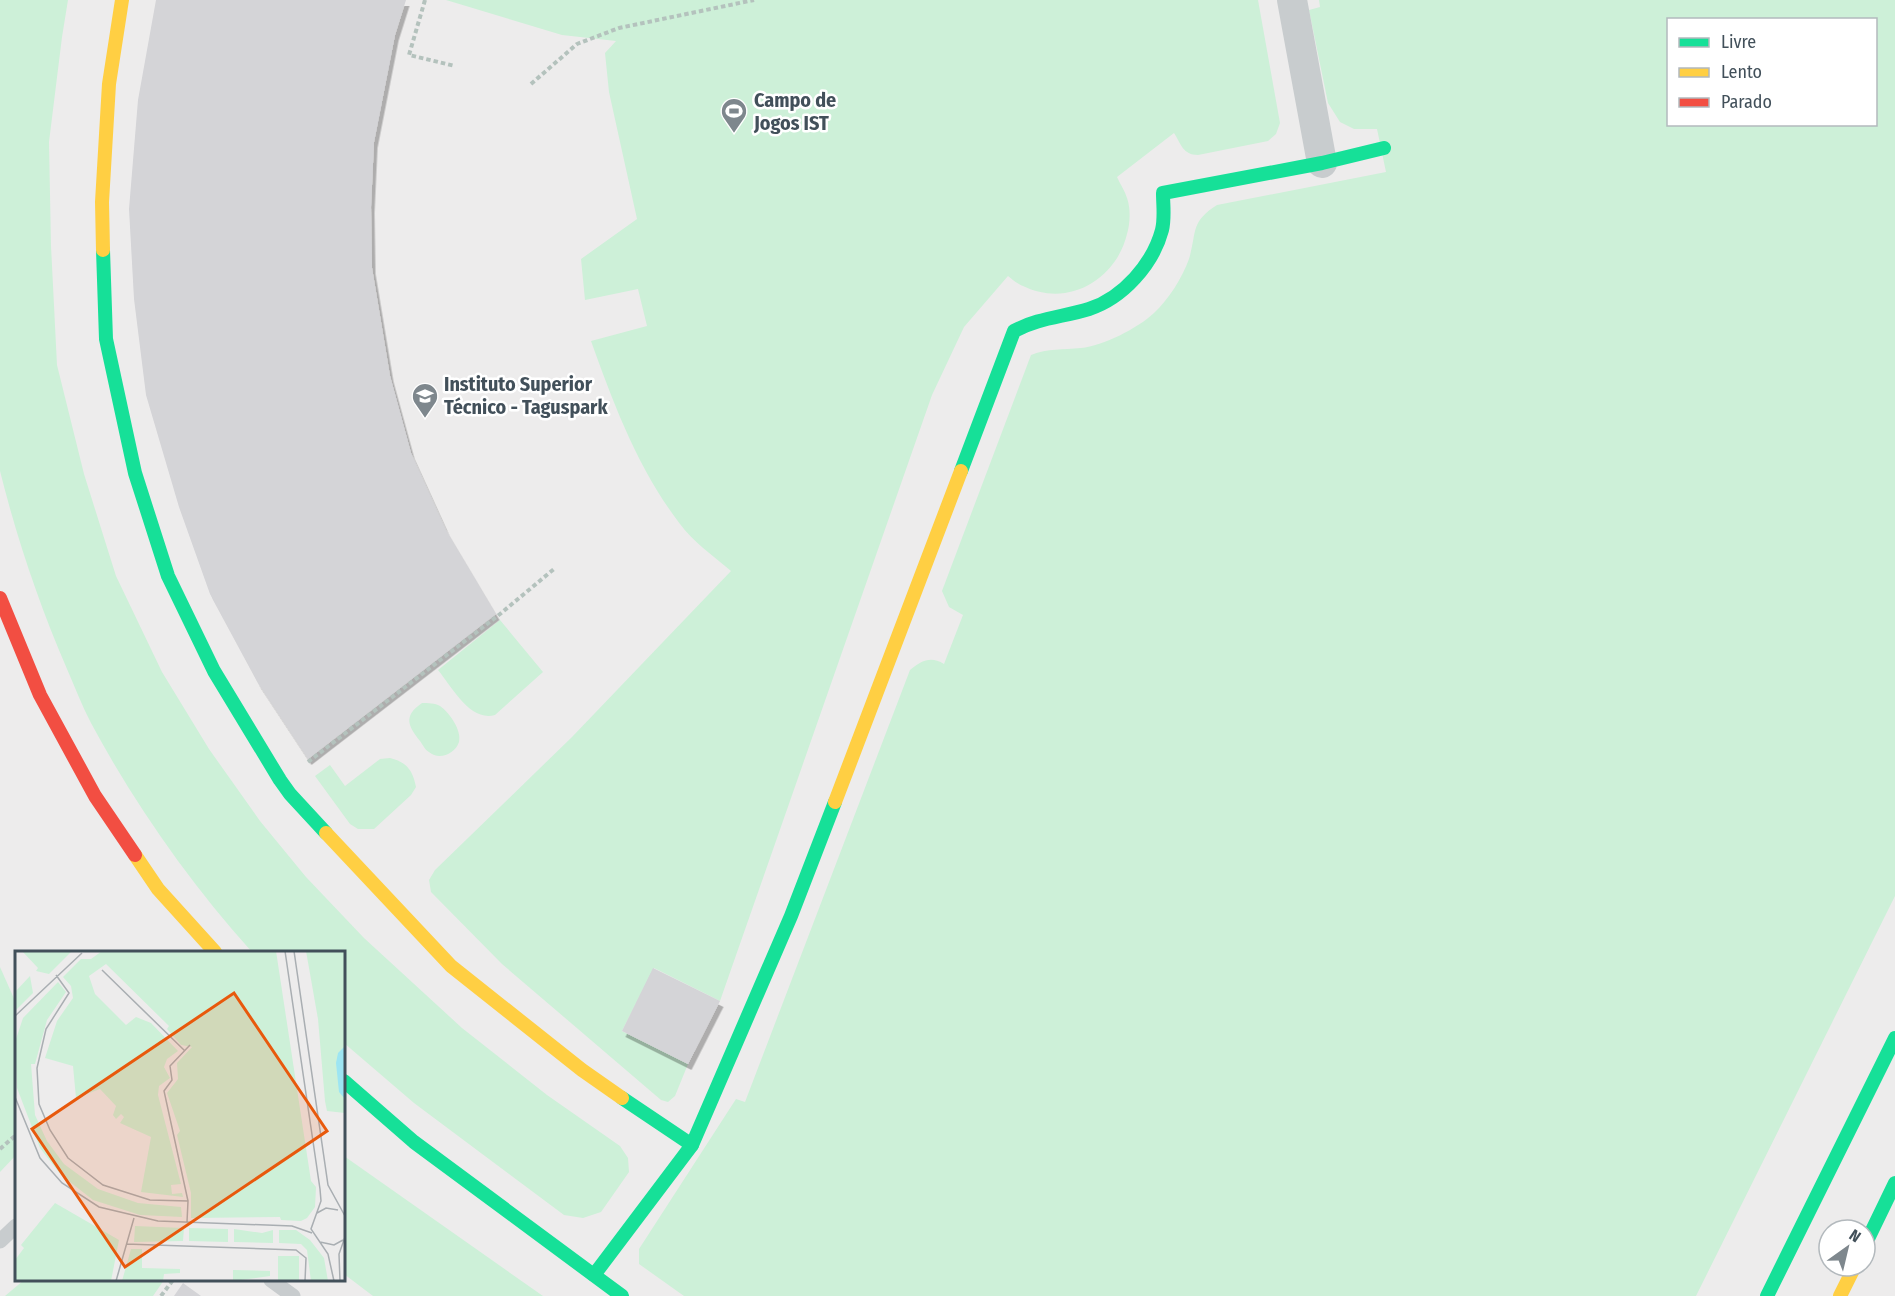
<svg xmlns="http://www.w3.org/2000/svg" width="1895" height="1296" viewBox="0 0 1895 1296" font-family="'Fira Sans Condensed',sans-serif">
<style>
.green{fill:#cdf0d8;fill-rule:evenodd}
.building{fill:#d4d4d7;filter:url(#shadow)}
.lines{fill:none;stroke-linecap:round;stroke-linejoin:round}
.path{stroke:#b4c2bd;stroke-width:4;stroke-dasharray:4.5 3;stroke-linecap:butt}
.lane{stroke:#c8ccce;stroke-width:15}
.street{stroke:#c8ccce;stroke-width:30}
.fast{stroke:#16e098;stroke-width:14}
.slow{stroke:#ffcf43;stroke-width:14}
.jam{stroke:#f24e42;stroke-width:14}
.labels{text-anchor:middle;dominant-baseline:central;stroke-width:5;stroke-linejoin:round;paint-order:stroke}
.poi-label{font-size:20px;font-weight:bold;fill:#42505a;stroke:#fff;text-anchor:start}
.inset-road{fill:none;stroke:#a9aeb2;stroke-width:1.5}
.view{fill:#e8590c;fill-opacity:0.15;stroke:#e8590c;stroke-width:3}
.inset-edge{fill:none;stroke:#42505a;stroke-width:3}
</style>
<defs>
<filter id="shadow"><feDropShadow dx="3.5" dy="6" stdDeviation="0" flood-color="#0004"/></filter>
</defs>
<rect width="100%" height="100%" fill="#edecec"/>
<g class="green">
<path d="M0,0h68l-6,37 -13,105 2,104 6,119 27,109 32,102 46,96 47,77 51,72 46,56 58,61 98,90 85,67 73,51 8,12 1,14 -28,40 -18,6 -19,-3 -150,-112 -70,-60v-91h-92c-62,-69 -117,-147 -161,-229 -9,-17 -16,-36 -24,-54 -28,-65 -50,-130 -67,-198z"/>
<path d="M446,0h812l22,123 -4,11 -8,7 -70,14c-15,0 -17,-11 -24,-22l-57,44c3,7 8,14 10,21 4,11 3,26 0,36 -11,46 -59,74 -104,52 -6,-2 -11,-7 -15,-10l-44,51 -32,68 -212,606 -66,-33 -32,63 66,33 -13,32 -7,6 -7,-2 -159,-136 -71,-72 -2,-12 6,-10 137,-133 159,-166c-16,-14 -39,-30 -51,-47 -42,-55 -66,-119 -89,-183l56,-15 -9,-37 -53,11 -4,-41 56,-40 -28,-127 -4,-39 11,-12 -54,-6z"/>
<path d="M1319,0h576v896l-199,400h-1012l-45,-32v-15l97,-150 9,3 165,-432c12,-10 21,-14 34,-6l19,-49 -14,-8 -7,-16 89,-236c17,-7 32,-5 50,-7 22,-2 57,-20 73,-35 15,-14 28,-35 35,-54 8,-27 1,-37 28,-54l169,-33 -9,-43h-23l-14,-7 -12,-19 -19,-93 11,-3zM1668,20h208v104h-208z"/>
<path d="M500,620l43,52 -48,43c-25,7 -43,-28 -57,-45z"/>
<path d="M422,703c6,0 13,0 18,3 10,7 22,25 19,36 -4,12 -20,19 -30,10 -4,-2 -6,-7 -9,-11 -12,-15 -17,-25 2,-38z"/>
<path d="M390,758c17,4 23,13 26,29l-5,8 -37,34h-16l-8,-5 -35,-48 15,-11 15,21 35,-27z"/>
<path d="M0,967l16,36v152l-16,17z"/>
<path d="M344,1156l199,140h-170l-29,-22z"/>
<path d="M24,1280h140l-11,16h-148z"/>
</g>
<g class="building">
<path d="M156,0h250l-11,35 -21,107 -3,65 1,61 18,108 21,77 35,77 50,84 -188,145 -50,-76 -48,-89 -31,-87 -33,-112 -12,-96 -5,-90 9,-109z"/>
<path d="M653,968l67,33 -32,63 -66,-33z"/>
<path d="M183,1283l18,13h-27z"/>
</g>
<g class="lines">
<g class="path">
<path d="M425,0l-16,55 46,11"/>
<path d="M531,84l46,-40 42,-16 135,-28"/>
<path d="M308,762l192,-148 54,-45"/>
<path d="M0,1149l16,-14"/>
<path d="M161,1296l12,-16"/>
</g>
<g class="lane">
<path d="M0,1241l16,-15"/>
<path d="M271,1280l22,16"/>
</g>
<path class="street" d="M1292,0l30,163"/>
<g class="fast">
<path d="M103,250l3,89 29,134 33,103 46,95 66,109 10,14 36,39"/>
<path d="M961,471l53,-140c24,-13 49,-14 75,-22 34,-11 64,-45 73,-79 3,-12 1,-25 1,-37l159,-30 62,-15"/>
<path d="M344,1081l70,61 208,154"/>
<path d="M692,1145l99,-229 44,-114"/>
<path d="M1865,1245l30,-62"/>
<path d="M594,1275l98,-130 -70,-47"/>
<path d="M1767,1296l128,-258"/>
</g>
<g class="slow">
<path d="M103,250l-1,-48 7,-118 13,-84"/>
<path d="M835,802l126,-331"/>
<path d="M326,833l125,133 131,104 40,28"/>
<path d="M135,855l23,34 57,63"/>
<path d="M1840,1296l15,-30"/>
</g>
<path class="jam" d="M0,598l40,97 55,101 40,59"/>
</g>
<defs>
<g id="stadium-pin" transform="scale(1.35)"><path d="M0 17L-7.5 6A9.5 9.5 0 1 1 7.5 6Z" fill="#7e878d" stroke="#fff"/><path d="M0-5a6.5 5 0 1 0 0 10a6.5 5 0 1 0 0-10ZM-3.5-1.8h7v3.6h-7Z" fill="#fff"/></g>
<g id="university-pin" transform="scale(1.35)"><path d="M0 17L-7.5 6A9.5 9.5 0 1 1 7.5 6Z" fill="#7e878d" stroke="#fff"/><path d="M0-5L7-2L0 1L-7-2ZM-4 1L0 2.5L4 1V4Q0 6-4 4Z" fill="#fff"/></g>
</defs>
<g fill-rule="evenodd">
<use href="#stadium-pin" x="734" y="111"/>
<use href="#university-pin" x="425" y="396"/>
</g>
<g class="labels">
<g class="poi-label">
<text x="754" y="100">Campo de<tspan x="754" dy="23">Jogos IST</tspan></text>
<text x="444" y="384">Instituto Superior<tspan x="444" dy="23">Técnico - Taguspark</tspan></text>
</g>
</g>
<g transform="translate(15 951)">
<rect width="330" height="330" fill="#edecec"/>
<path d="M7,0h50l-23,23 -13,-3 2,-3zM87,0h174l35,230 5,6 -1,20 -8,11 -6,3 -20,-1 -1,-3 -89,1v-25l-14,-58 3,-4 -13,-38 11,-14 -1,-16 15,-16 -11,-2 -14,-16 2,-3 -63,-62 -17,12 6,18 31,31 10,-8 15,6 27,28 -11,8 -3,8 6,11 -11,8 -1,9 23,89 -10,1 1,9 10,-1 1,4 -42,-5 10,-55 -31,-14 4,-6 -3,-3 -5,5 -3,-4 3,-9 -16,-17 -24,9 -3,-32 -28,-8 12,-37 16,-23 -2,-12 -8,-9 18,-18h10zM291,0h39v162l-18,-2 -2,-10 -7,-82zM15,25l3,17 -18,18v-19zM43,31l8,10 -19,28 -12,44h-4l4,51 12,26 17,23 34,25 40,14 43,4 1,10 -42,-2 -47,-15 -32,-25 -21,-27 -23,-60 -2,-46 8,-24zM40,252l64,37 -8,41h-96v-21l9,-12 -3,-3zM120,275l49,2 -1,13 -49,1zM174,277l39,1v13l-39,-1zM219,278l28,4 11,-3v13l-39,-1zM264,279h17l14,10 14,18 4,23h-17l-4,-31 -6,-6 -22,-1zM116,298h11v19l38,1v4l-16,1 -1,7h-41zM263,305h21v25h-21zM218,319l37,1v5l-37,5z" fill="#cdf0d8"/>
<path d="M330,95v53l-6,-7 -3,-29 2,-10z" fill="#9de5f2"/>
<path class="inset-road" d="M270,0l35,238 1,12 -10,28 17,25 6,27M279,0l34,234 17,31M87,19l83,81M41,24l13,18 -23,36 -9,39 2,36 11,26 18,28 35,27 47,15 38,1 -1,21M0,65l67,-63M0,146l25,61 22,25 37,24 59,14 134,5 20,7M173,250l-24,-110 8,-11 -2,-14 20,-21M302,262l9,-5 12,2M305,291l14,3 9,-5M111,293l170,6 10,8 -1,23M101,330l18,-63M325,330l-1,-27 6,-17"/>
<path class="view" d="M219,42l93,138 -202,136 -93,-138z"/>
<rect width="330" height="330" class="inset-edge"/>
</g>
<rect x="1667" y="18" width="210" height="108" fill="#ffffff" stroke="#b3b9bd" stroke-width="1.5"/>
<rect x="1679" y="38" width="30" height="9" fill="#16e098" stroke="#b3b9bd" stroke-width="1.5"/>
<text x="1721" y="48" font-size="18" fill="#42505a">Livre</text>
<rect x="1679" y="68" width="30" height="9" fill="#ffcf43" stroke="#b3b9bd" stroke-width="1.5"/>
<text x="1721" y="78" font-size="18" fill="#42505a">Lento</text>
<rect x="1679" y="98" width="30" height="9" fill="#f24e42" stroke="#b3b9bd" stroke-width="1.5"/>
<text x="1721" y="108" font-size="18" fill="#42505a">Parado</text>
<g transform="translate(1847 1248) rotate(34)"><circle r="28" fill="#ffffff" stroke="#b3b9bd" stroke-width="1.5"/>
<path d="M0-4.5L10 22L0 15L-10 22Z" fill="#7e878d"/>
<text y="-9" font-size="16" font-weight="bold" text-anchor="middle" fill="#42505a">N</text>
</g>
</svg>
